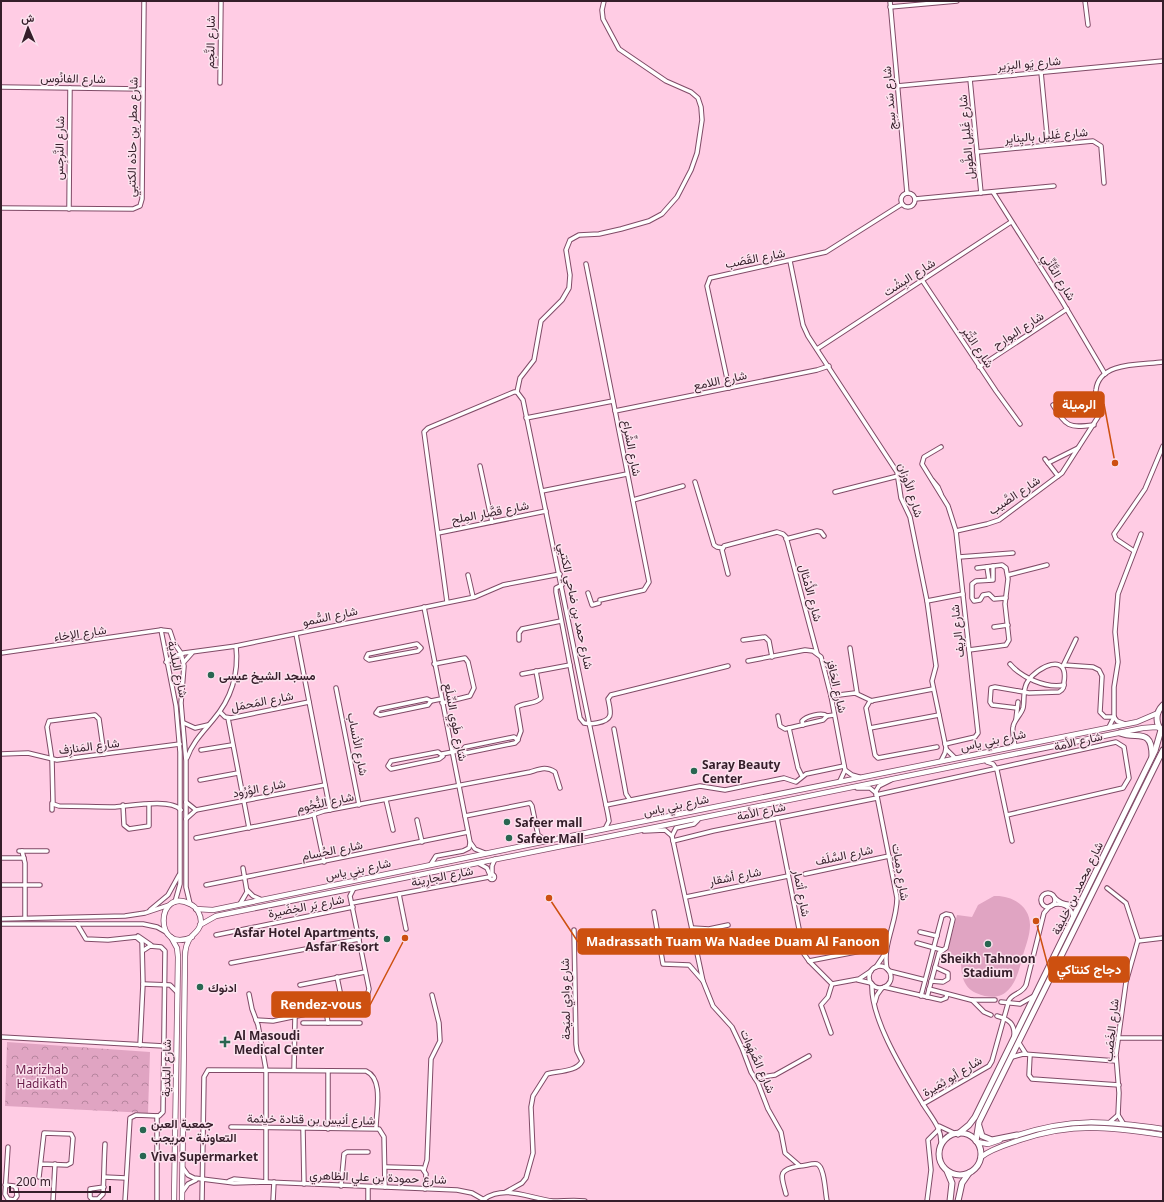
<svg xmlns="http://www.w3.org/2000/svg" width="1164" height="1202" viewBox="0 0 1164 1202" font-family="'Noto Sans',Vazirmatn,sans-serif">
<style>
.grass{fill:#e0a4c2}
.park{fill:url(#park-crowns)}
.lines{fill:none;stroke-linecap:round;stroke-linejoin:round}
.minor-casing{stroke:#804b67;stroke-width:5.5}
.major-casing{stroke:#804b67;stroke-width:6}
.highway-casing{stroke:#804b67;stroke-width:7}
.minor{stroke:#fff;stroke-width:3.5}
.major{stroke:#fff;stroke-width:4.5}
.highway{stroke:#fff;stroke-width:5}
.poi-dot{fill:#296651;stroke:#fce2ee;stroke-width:1.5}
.labels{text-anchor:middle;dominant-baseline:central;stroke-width:3;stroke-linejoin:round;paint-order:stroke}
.street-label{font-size:12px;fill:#351e2a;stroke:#fce2ee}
.poi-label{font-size:12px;font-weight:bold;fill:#351e2a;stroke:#fce2ee;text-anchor:start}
.park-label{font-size:12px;fill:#6b1e4b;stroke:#fce2ee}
.leader{fill:none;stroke:#cd5010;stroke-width:1.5}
.callout-dot{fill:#cd5010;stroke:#fce2ee;stroke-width:1.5}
.callout{fill:#cd5010;stroke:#cd5010;stroke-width:1.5}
.callout-label{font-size:13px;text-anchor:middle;font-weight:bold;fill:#fff}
</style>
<defs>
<pattern id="park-crowns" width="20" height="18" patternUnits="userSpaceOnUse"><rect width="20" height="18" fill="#e0a4c2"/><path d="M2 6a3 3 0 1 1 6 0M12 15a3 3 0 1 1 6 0" fill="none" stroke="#b6859e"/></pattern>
</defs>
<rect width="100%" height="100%" fill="#ffcce4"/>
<path class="grass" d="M994,896c18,-1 36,10 36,29 0,10 -4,20 -7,30 -6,25 -14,52 -47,38 -14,-6 -15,-21 -15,-34l-14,-6 10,-38 15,2 6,-12z"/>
<path class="park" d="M7,1042l143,10 -2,61 -143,-7z"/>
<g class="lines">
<g class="minor-casing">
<g id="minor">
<path d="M890,1l17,192"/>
<path d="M1085,1l3,24"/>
<path d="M890,7l67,-6"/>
<path d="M1041,72l7,73"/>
<path d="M970,79l11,114"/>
<path d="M220,83l1,-82"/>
<path d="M897,86l266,-25"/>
<path d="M1,87l142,2"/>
<path d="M977,152l116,-11 8,5 3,37"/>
<path d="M993,192l69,109 43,73"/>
<circle cx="908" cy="200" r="7"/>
<path d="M915,199l139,-13"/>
<path d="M1,208l132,1 7,-3 2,-7 2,-198"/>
<path d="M69,209l1,-121"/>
<path d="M790,261l13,64 5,11 89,136 4,26 9,19 17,84 9,65 -4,15 14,67 -1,5 -4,8"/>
<path d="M586,264l63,318 -5,8 -44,10"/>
<path d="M922,280l74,111 24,33"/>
<path d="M817,349l194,-127"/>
<path d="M979,367l88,-58"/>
<path d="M729,388l-22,-102 3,-8 116,-26 76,-48"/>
<path d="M517,392l3,-14 14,-18 7,-39 21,-21 7,-12 1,-13 -4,-25 4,-10 9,-5 20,-1 22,-5 28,-8 13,-7 15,-17 14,-27 6,-17 5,-33 -1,-13 -3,-9 -7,-6 -25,-11 -47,-32 -16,-30 -1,-9 2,-9"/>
<path d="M1053,405c14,22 15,23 41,20"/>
<path d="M615,411l202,-41 12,-4"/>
<path d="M526,418l87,-17"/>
<path d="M941,447l-17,10 -2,7 26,42 8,25 22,202 -3,4 -30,7"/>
<path d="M1045,459l13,17"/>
<path d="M1048,463l30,-15"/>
<path d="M480,466l12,56"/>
<path d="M933,481l5,6 3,7"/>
<path d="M695,482l19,63 3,2 6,1"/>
<path d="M542,491l85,-17"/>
<path d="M835,492l63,-16"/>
<path d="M633,500l50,-14"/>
<path d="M956,531l31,-7 12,-4 63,-47 36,-56c2,-10 -4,-18 -2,-27 3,-29 46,-25 67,-28"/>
<path d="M438,533l108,-22"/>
<path d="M786,539l31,-8 4,1 3,4"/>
<path d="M1134,551l-18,-12 -2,-5 31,-45 18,-43"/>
<path d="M959,557l54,-4"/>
<path d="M993,566v14l-17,1 -4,3v14l2,3 6,-1 3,-5 6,-1 5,5 12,-1"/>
<path d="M987,567l2,13"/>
<path d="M728,574l-6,-24 2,-4 53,-14 6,2 3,3 31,116"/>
<path d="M468,575l5,22"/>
<path d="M1008,575l39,-10"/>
<path d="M562,585l-6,3v4l24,126 4,5c5,1 8,1 13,0 17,-3 14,-10 11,-24l3,-4 117,-29"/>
<path d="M588,593l4,12 7,-2"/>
<path d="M927,601l36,-7"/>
<path d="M447,602l-23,-170 4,-4 86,-36h3l6,8 85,415 1,6 -4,8"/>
<path d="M424,607l46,235 5,7 10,4"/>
<path d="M994,627l14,-2"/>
<path d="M161,630l15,76 4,46v132l-5,18"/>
<path d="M296,634l34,176"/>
<path d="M519,640v-7l3,-4 39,-8"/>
<path d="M743,640l22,-3 4,4 3,16"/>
<path d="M417,644l4,4 -3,3 -49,9 -3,-2 2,-4z"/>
<path d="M850,648l7,45"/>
<path d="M969,650l37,-5 3,-5 -4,-36 3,-25 -2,-11 -4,-3 -25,3"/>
<path d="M1,653l160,-23 9,1 4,12 7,10 3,13 -3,37 5,58v126l4,17"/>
<path d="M748,661l57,-11 8,1 8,6 10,39 14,74 -5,11"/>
<path d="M166,662l7,-6 11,-3 52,-7 239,-49 28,-12 57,-11"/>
<path d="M184,662l8,-9"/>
<path d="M434,664l31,-6 3,4 6,26 -4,8 -28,7"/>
<path d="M1010,664c11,13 36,25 54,21"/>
<path d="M1064,665l29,2 6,3 3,6 -2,36 5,5h9"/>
<path d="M1063,666l13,-27"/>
<path d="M522,674l48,-9"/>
<path d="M336,688l23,117"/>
<path d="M933,689l-63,12 -4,7 9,47 3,3 59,-11"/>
<path d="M831,696l24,-3 17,8"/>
<path d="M427,699l4,2 -3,4 -48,10 -4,-2 3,-4z"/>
<path d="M431,701l10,-2"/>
<path d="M220,712l5,5 6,1 78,-16"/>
<path d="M778,716l2,10 5,3 38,-9 4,-4 7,-1"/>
<path d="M1114,717l3,4 8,3"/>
<path d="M228,718l21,110"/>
<path d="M1016,719l2,-17"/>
<path d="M184,723l11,5 13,-3"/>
<path d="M803,725l-1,-4c4,-5 20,-9 25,-5"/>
<path d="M1109,727l5,-10v-30l4,-25 -3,-30 3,-38 23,-60"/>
<path d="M789,728l9,40 4,8"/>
<path d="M870,728l69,-13"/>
<path d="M614,729l12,65 4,6"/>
<path d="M514,737l4,3 -3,3 -49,10 -3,-3 2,-3z"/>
<path d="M518,739l3,-8 -4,-24c7,-5 18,-2 24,-9l-5,-27"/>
<path d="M1015,746c-1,-6 -3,-13 -2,-19 1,-7 8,-12 10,-19 2,-9 -1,-19 5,-27 9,-14 41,-30 36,1 0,5 0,7 -5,10l-30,1 -5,-1 -29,-5 -4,1 -1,14 2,3 25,3"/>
<path d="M946,749l9,9"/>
<path d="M201,750l31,-5"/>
<path d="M438,752l5,4 -4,3 -48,10 -3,-3 3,-5z"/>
<path d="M1,754l27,-1 29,7 123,-16"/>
<path d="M104,754l-5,-35 -4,-4 -46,6 -2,6 5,33 1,44 6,2c19,0 38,1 56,1 15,-1 56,-9 66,3"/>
<path d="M442,754l21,-4"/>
<path d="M187,758c5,-15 16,-26 26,-38 19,-22 26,-46 23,-74"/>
<path d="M987,762l6,2 4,6 15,71"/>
<path d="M845,770l7,5 7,2"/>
<path d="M200,780l38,-7"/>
<path d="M857,788h13l6,5"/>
<path d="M876,795l240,-53 8,5 5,31 -6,10 -116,27"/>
<path d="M386,800l7,30"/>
<path d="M186,802l10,8"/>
<path d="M123,805l1,20 5,4 20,-3v-22"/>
<path d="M606,805l94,-19 25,4 59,-12 12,4 10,-8 38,-8"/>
<path d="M52,810v-7"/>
<path d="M314,815l10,47"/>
<path d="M465,816l65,-13 2,3 6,29 9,6"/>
<path d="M777,818l27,136 5,7 23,23 27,-5 12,-8"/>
<path d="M186,819l10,-9 129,-25"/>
<path d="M417,820l5,22"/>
<path d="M644,831l21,-1 7,6 31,145 10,25 19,21 10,21 9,24 7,11 10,26 13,23 4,21 15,13c5,0 12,-3 17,-2 8,3 8,29 10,37"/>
<path d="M672,836l4,-8 18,-4 4,-4"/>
<path d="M196,838l113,-22 15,-5 206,-39c10,-3 16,-6 25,0l5,16"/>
<path d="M673,841l40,-10 164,-33"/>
<path d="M19,851h28"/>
<path d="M22,851l3,12v55"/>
<path d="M1,858h23"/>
<path d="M478,863l9,5 3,7"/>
<path d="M431,864l5,-8 27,-5 6,-3 1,-5"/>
<path d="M805,874l84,-18"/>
<circle cx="492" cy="877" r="2.5"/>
<path d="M492,875v-9l3,-7"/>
<path d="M1,885h39"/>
<path d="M206,885l262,-53"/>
<path d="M1107,888l19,15 12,37 -12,42 -10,73 3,38 -1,22 5,8"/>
<path d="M247,890l6,6 7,3"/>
<circle cx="1048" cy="900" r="7"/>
<path d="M399,894l7,35"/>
<path d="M686,897l102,-21"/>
<path d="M1055,898c7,7 16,8 26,3"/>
<path d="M352,903l137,-26"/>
<path d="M240,904l7,-12 -4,-24"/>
<path d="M1052,905c10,-3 19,1 21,12"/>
<path d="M150,910l18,-15 11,-20"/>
<path d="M654,912l9,52 26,1 14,16"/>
<path d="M1,919l124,-3 20,-3 24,-8"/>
<path d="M1,924h142l14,3 9,5"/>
<path d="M77,924l9,15 22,1 28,-3 6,5 1,42 -3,61"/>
<path d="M692,928l17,1 19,-4"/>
<path d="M920,932l17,4"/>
<path d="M216,935l137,-28"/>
<path d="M138,936l13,9"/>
<path d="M1138,941l25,-3"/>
<path d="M917,943l25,7"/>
<path d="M809,961l52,-10"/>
<path d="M231,963l128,-24"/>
<circle cx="880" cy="977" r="11"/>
<path d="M876,967l8,-12"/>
<path d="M887,969c-5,-24 10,-46 10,-71l-21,-107 3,-5 12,-6"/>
<path d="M889,971l36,9"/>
<path d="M337,977l6,29"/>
<path d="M858,980l13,3"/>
<path d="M931,981l12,1 5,-3v-6l-13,-6"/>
<path d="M143,984l27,1 7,7"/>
<path d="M872,984c-2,35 33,90 51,120 8,13 19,24 18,40"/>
<path d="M300,985l65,-13"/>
<path d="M884,987l57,13 5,-2 1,-4"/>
<path d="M929,989l42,11h24"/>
<path d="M249,994l3,15 6,16 8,45v112"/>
<path d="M921,996l21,-80 4,-2 5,1 2,4 -7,29 -7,5 -12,44"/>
<path d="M972,1000l12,12 7,3"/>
<path d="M875,1002l2,-7 5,-7"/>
<path d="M1001,1002l19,2 14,-8"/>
<path d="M326,1010l2,13"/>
<path d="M997,1016c12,3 18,8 17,20"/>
<path d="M256,1020l17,1 86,-18 7,-3 3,-11 -19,-93 4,-8"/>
<path d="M303,1023h57"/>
<path d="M831,1033l-10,-28 7,-8 4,-13"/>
<path d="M1,1037l163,9"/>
<path d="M1118,1038h45"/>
<path d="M1019,1043l7,11"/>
<path d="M1030,1055l-1,20 3,4 87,6"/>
<path d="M1012,1057l11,-3 93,7"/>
<path d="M294,1070l1,-54"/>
<path d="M755,1078l20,-3 34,-19"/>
<path d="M923,1104l66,-38 3,-5 17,-61c4,-7 13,-6 17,-15l18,-72 6,-7"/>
<path d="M1110,1122l8,-7"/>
<path d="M939,1126l17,8"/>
<path d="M231,1127l148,2 5,8 1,50"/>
<path d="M303,1129l1,55"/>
<path d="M328,1129v-58"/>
<path d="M386,1167l36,1 4,6 -1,15"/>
<path d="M183,1168l5,7 6,3 40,5 32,-1 191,8 15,3 14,8"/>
<path d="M424,1170l3,-10 4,-101 9,-18 -1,-18 -7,-28"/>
<path d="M39,1177l5,-44 27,1 2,4 -2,25 -4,2 -26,-1"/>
<path d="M104,1177l22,1"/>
<path d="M229,1181l5,-2 32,3"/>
<path d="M5,1185l9,1 2,2 1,8 -3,4 -6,-1 -3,-5 3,-47"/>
<path d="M341,1186l3,-32 3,-2h21"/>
<path d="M104,1187l-14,2v8l2,2h6l5,-5c1,-17 1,-33 2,-50"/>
<path d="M183,1191l5,-7 8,-4"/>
<path d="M506,1192l16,-9 4,-5 7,-25 -2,-46 2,-11 14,-22c10,-3 30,-2 35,-13l-5,-10 -1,-7 -2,-114"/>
<path d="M786,1194c-5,-19 -9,-24 13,-28"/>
<path d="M484,1199c22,-15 46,0 69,2 11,0 21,-1 32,0"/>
<path d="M53,1201l2,-37"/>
<path d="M125,1201l5,-83 6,-3 23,1 4,-4 2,-161 -4,-4 -11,-1 -6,4"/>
<path d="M157,1201v-85"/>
<path d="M202,1201l2,-124 4,-7 158,1c18,8 10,40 10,57"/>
<path d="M273,1201l1,-19"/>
<path d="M368,1201v-14"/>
<path d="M927,1201l4,-31 -3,-30 11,-11"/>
</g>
</g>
<g class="major-casing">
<g id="major">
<path d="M196,909l17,1 392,-81 532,-107 21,-9"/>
<path d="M200,925l16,-9c309,-64 618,-123 927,-188l13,-1 4,1"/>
<path d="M171,937l6,11 1,9 -4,244"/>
<path d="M1015,1136c56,-19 91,-15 148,-7"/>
<path d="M977,1142l11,2 12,-4"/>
<path d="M981,1157c12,-9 25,-12 39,-17 53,-18 89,-13 143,-5"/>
<path d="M182,1201l3,-244c0,-7 2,-15 6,-20 5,-5 9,-8 10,-15 0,-7 -4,-15 -11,-18 -34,-18 -37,51 2,33"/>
</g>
</g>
<g class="highway-casing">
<g id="highway">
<path d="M1163,705c-8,8 -8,19 0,27"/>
<path d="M1120,733c17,7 32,-6 32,23"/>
<path d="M979,1126l3,10 10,4 25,-5"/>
<circle cx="960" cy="1154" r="21"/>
<path d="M958,1134l11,-9 6,-8 180,-366 6,-21"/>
<path d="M976,1141l3,-19 184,-372"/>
<path d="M947,1171l5,12 -2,18"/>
<path d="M958,1201l4,-18 7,-10"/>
</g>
</g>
<use href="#minor" class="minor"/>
<use href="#major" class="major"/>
<use href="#highway" class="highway"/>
</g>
<g class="poi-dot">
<circle cx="211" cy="675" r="4"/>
<circle cx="694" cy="771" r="4"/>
<circle cx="507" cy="822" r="4"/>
<circle cx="509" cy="838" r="4"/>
<circle cx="387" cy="939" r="4"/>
<circle cx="988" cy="944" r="4"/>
<circle cx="200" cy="987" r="4"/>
<path d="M223 1036h4v4h4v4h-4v4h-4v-4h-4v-4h4z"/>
<circle cx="143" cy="1130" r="4"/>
<circle cx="143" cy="1156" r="4"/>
</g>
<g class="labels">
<g class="street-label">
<text transform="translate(210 42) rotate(-89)">شارع النَّجم</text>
<text transform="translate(1029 63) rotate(-5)">شارع يَو البِرَير</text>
<text transform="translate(73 78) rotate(1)">شارع الفانُوس</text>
<text transform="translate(889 98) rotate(-95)">شارع سَد سِج</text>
<text transform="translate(1046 135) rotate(-5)">شارع غَلِيل بِاليِنايِر</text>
<text transform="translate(132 137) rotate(-89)">شارع مطر بن حاذه الكتبي</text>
<text transform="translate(966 137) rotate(-95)">شارع غَلِيل الطَّويل</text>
<text transform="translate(59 148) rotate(-89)">شارع النَّرجِس</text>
<text transform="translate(755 258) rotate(-11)">شارع القَصَب</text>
<text transform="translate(909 277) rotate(-33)">شارع البِشْت</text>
<text transform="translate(1059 277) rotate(58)">شارع التَّأنِّي</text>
<text transform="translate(1018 330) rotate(-33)">شارع البوارح</text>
<text transform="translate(978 347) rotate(56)">شارع التِّبْر</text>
<text transform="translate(720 380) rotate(-12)">شارع اللامع</text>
<text transform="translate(632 448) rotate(79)">شارع الشِّراع</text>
<text transform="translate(911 490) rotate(72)">شارع الأوزان</text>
<text transform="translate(1014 495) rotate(-34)">شارع الصَّيب</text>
<text transform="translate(490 512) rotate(-11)">شارع قصَّار المِلح</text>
<text transform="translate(811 593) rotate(75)">شارع الأَمْثال</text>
<text transform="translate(576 606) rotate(78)">شارع حمد بن ضاحي الكتبي</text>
<text transform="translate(330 616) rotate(-12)">شارع السُّمو</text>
<text transform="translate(957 631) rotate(-96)">شارع الريف</text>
<text transform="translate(80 633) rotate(-8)">شارع الإخاء</text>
<text transform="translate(178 669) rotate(78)">شارع البلدية</text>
<text transform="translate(837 686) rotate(77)">شارع الحَافِز</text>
<text transform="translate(262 701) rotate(-11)">شارع المَحمَل</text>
<text transform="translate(456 722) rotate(79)">شارع طَوِي السِّلَع</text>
<text transform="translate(993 740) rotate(-12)">شارع بني ياس</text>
<text transform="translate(1078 741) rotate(-13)">شارع الأمة</text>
<text transform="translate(358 744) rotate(79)">شارع الأنساب</text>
<text transform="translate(89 746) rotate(-7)">شارع المَنازِف</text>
<text transform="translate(259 788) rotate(-11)">شارع الوُرُود</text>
<text transform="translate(325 802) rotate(-12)">شارع النُّجُوم</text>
<text transform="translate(676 805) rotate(-12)">شارع بني ياس</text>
<text transform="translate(761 811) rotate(-12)">شارع الأمة</text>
<text transform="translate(332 850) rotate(-11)">شارع الحُسام</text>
<text transform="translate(844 855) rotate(-12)">شارع السَّلَف</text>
<text transform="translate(358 869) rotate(-12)">شارع بني ياس</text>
<text transform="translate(901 872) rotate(81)">شارع دِميات</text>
<text transform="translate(442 876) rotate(-11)">شارع الجارِينة</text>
<text transform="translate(735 876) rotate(-11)">شارع أشقار</text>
<text transform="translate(1077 888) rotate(-64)">شارع محمد بن خليفة</text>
<text transform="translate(802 893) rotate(79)">شارع أتمار</text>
<text transform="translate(306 906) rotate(-11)">شارع بَر الخِضَيرة</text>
<text transform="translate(565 999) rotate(-91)">شارع وادِي لميَحة</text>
<text transform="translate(1111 1030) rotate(-84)">شارع الخَصَب</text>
<text transform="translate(758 1061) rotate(66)">شارع الصَّهَوات</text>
<text transform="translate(166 1068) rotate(-89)">شارع البلدية</text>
<text transform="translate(952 1076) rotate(-31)">شارع أبو ثِمَيرة</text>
<text transform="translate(311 1119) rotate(1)">شارع أنيس بن قتادة خيثمة</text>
<text transform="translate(378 1177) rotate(2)">شارع حمودة بن علي الظاهري</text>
</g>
<g class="poi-label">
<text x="219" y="675">مسجد الشيخ عيسى</text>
<text x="702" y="764">Saray Beauty<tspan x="702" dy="14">Center</tspan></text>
<text x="515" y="822">Safeer mall</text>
<text x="517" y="838">Safeer Mall</text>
<text x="379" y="932" text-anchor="end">Asfar Hotel Apartments,<tspan x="379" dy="14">Asfar Resort</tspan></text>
<text x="988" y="958" text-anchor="middle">Sheikh Tahnoon<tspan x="988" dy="14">Stadium</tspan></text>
<text x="208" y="987">ادنوك</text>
<text x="234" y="1035">Al Masoudi<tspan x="234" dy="14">Medical Center</tspan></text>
<text x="151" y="1123">جمعية العبن<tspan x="151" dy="14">التعاونبة - مريجب</tspan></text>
<text x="151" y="1156">Viva Supermarket</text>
</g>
<g class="park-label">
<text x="42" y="1069">Marizhab<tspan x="42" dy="14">Hadikath</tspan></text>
</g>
</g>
<path class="leader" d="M1115 463L1104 404M549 898L578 942M1036 921L1049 970M405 938L370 1005"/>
<g class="callout-dot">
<circle cx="1115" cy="463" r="4"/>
<circle cx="549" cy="898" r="4"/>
<circle cx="1036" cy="921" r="4"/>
<circle cx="405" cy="938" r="4"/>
</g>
<g class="callout">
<rect x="1054" y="392" width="50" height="25" rx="4"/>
<rect x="578" y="929" width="310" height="25" rx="4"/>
<rect x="1049" y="957" width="80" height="25" rx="4"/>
<rect x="272" y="992" width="98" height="25" rx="4"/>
</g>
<g class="callout-label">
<text x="1079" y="409">الرميلة</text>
<text x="733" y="946">Madrassath Tuam Wa Nadee Duam Al Fanoon</text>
<text x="1089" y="974">دجاج كنتاكي</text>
<text x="321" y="1009">Rendez-vous</text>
</g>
<rect width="1164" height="1202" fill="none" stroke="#351e2a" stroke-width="4"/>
<g transform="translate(28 28) rotate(358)" stroke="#fce2ee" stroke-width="3" paint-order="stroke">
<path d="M0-3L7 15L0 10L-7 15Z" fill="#351e2a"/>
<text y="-6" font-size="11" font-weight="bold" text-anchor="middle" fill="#351e2a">ش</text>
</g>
<path d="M10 1186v6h100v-6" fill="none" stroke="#351e2a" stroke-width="2"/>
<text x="16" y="1186" font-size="12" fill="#351e2a" stroke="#fce2ee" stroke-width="3" paint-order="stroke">200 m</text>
</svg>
